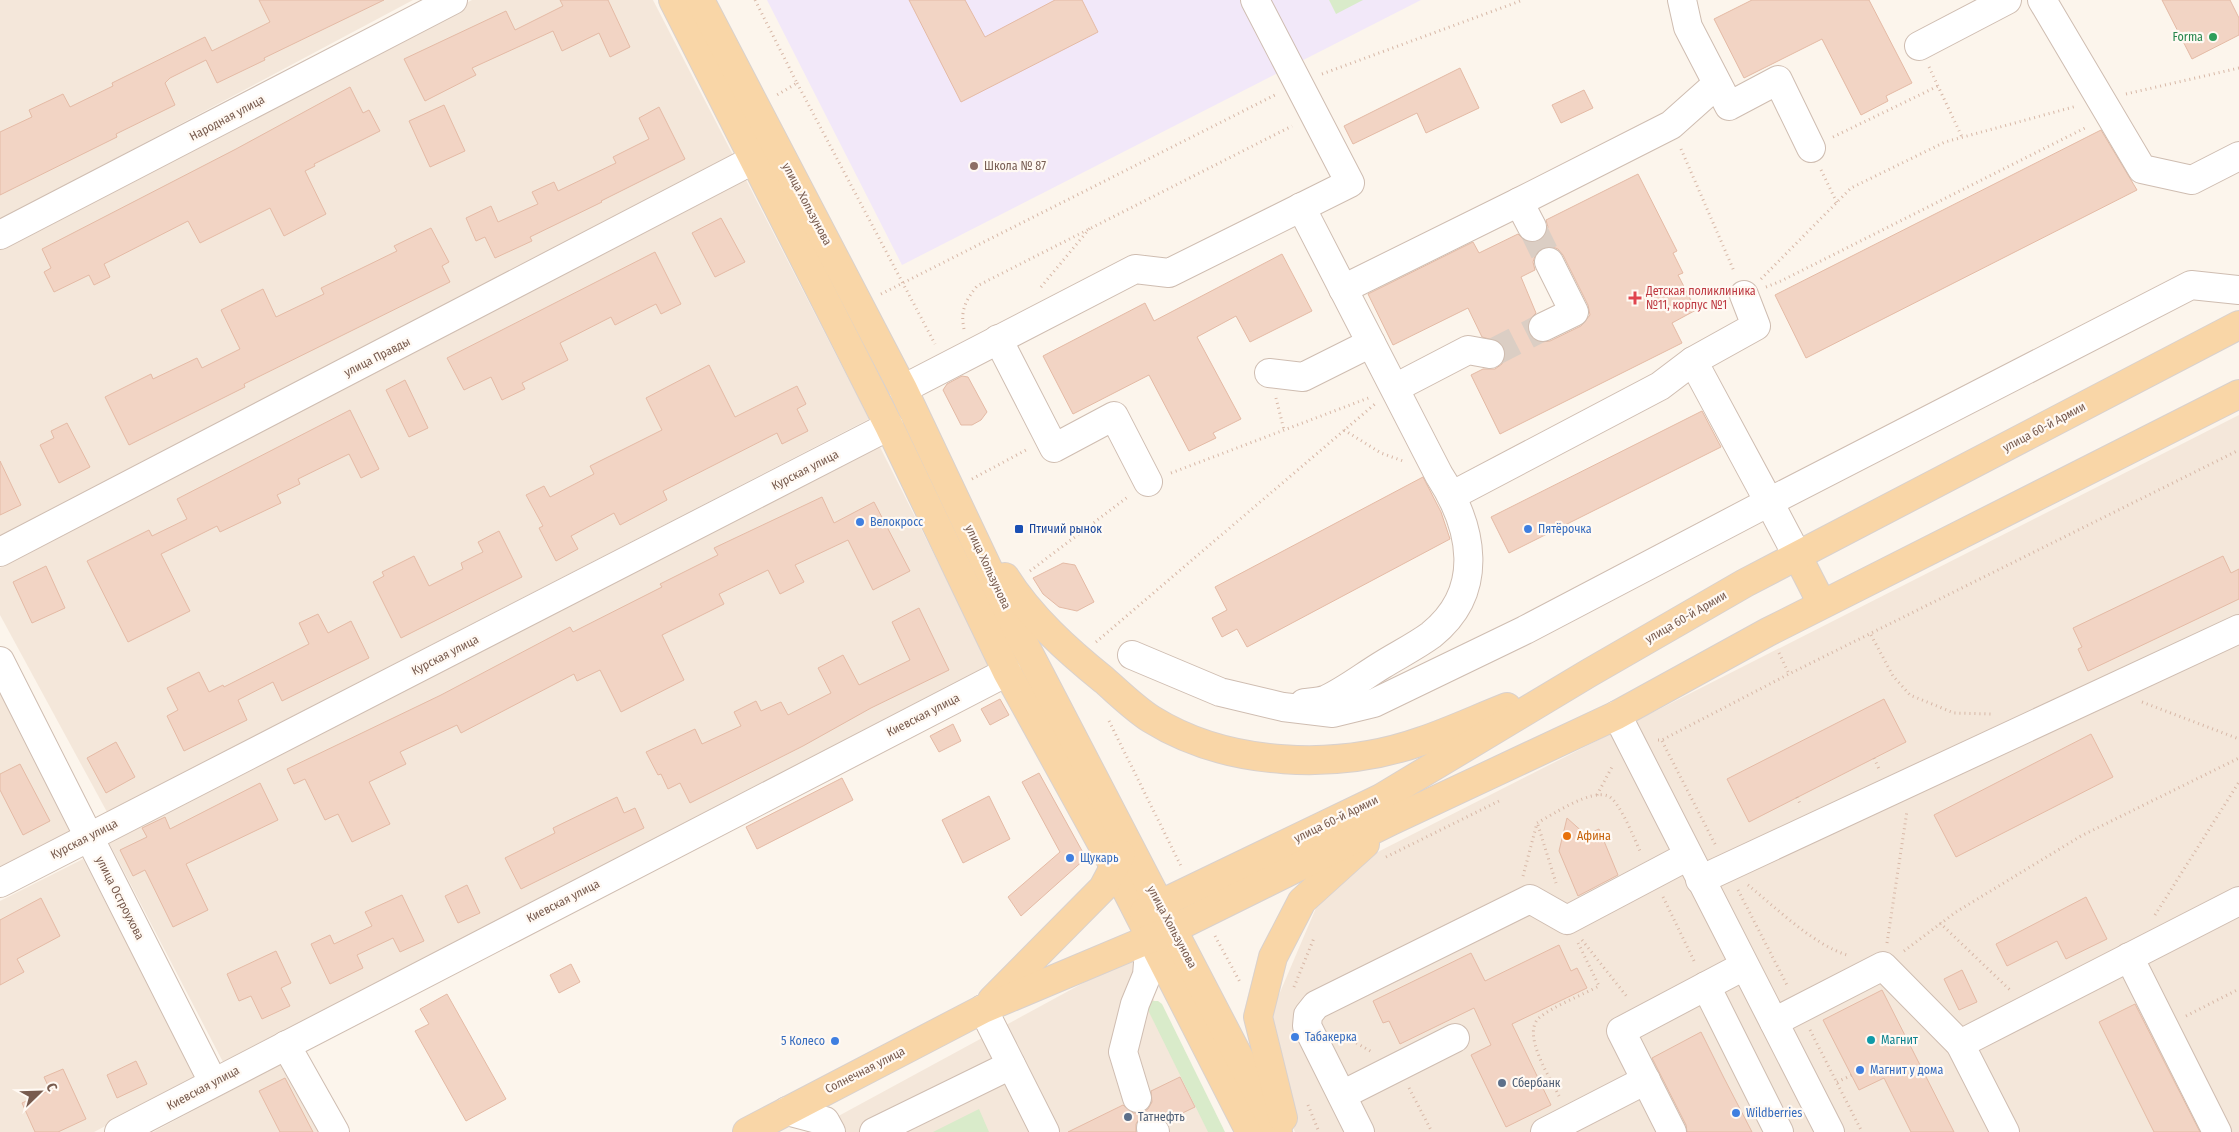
<svg xmlns="http://www.w3.org/2000/svg" width="2239" height="1132" viewBox="0 0 2239 1132" font-family="'Fira Sans Condensed',sans-serif">
<style>
.residential{fill:#f4e7da}
.education{fill:#f2e8f9}
.green{fill:#d9ebca}
.building{fill:#f2d4c4;stroke:#e4baa5;fill-rule:evenodd}
.lines{fill:none;stroke-linecap:round;stroke-linejoin:round}
.minor-tunnel{stroke:#dbcec4;stroke-width:28;stroke-dasharray:28 14;stroke-linecap:butt}
.minor-casing{stroke:#cfbdb1;stroke-width:30}
.major-casing{stroke:#d9d1cd;stroke-width:30}
.path{stroke:#d7b7a6;stroke-width:3;stroke-dasharray:1 4;stroke-linecap:butt}
.minor{stroke:#fff;stroke-width:28}
.major{stroke:#f9d6a7;stroke-width:28}
.leisure-dot{fill:#2e9e5b;stroke:#fff9f3;stroke-width:2}
.education-dot{fill:#8d6e63;stroke:#fff9f3;stroke-width:2}
.health-dot{fill:#e0444e;stroke:#fff9f3;stroke-width:2}
.shop-dot{fill:#3f7fe0;stroke:#fff9f3;stroke-width:2}
.transit-dot{fill:#1a4fb4;stroke:#fff9f3;stroke-width:2}
.food-dot{fill:#e8710a;stroke:#fff9f3;stroke-width:2}
.culture-dot{fill:#0f9aa8;stroke:#fff9f3;stroke-width:2}
.service-dot{fill:#5c6f8a;stroke:#fff9f3;stroke-width:2}
.labels{text-anchor:middle;dominant-baseline:central;stroke-width:4.5;stroke-linejoin:round;paint-order:stroke}
.leisure-label{font-size:12px;fill:#27864d;stroke:#fff9f3;text-anchor:end}
.street-label{font-size:12px;fill:#785b4e;stroke:#fff9f3}
.education-label{font-size:12px;fill:#785e54;stroke:#fff9f3;text-anchor:start}
.health-label{font-size:12px;fill:#be3a42;stroke:#fff9f3;text-anchor:start}
.shop-label{font-size:12px;fill:#366cbe;stroke:#fff9f3;text-anchor:start}
.transit-label{font-size:12px;fill:#164399;stroke:#fff9f3;text-anchor:start}
.food-label{font-size:12px;fill:#c56008;stroke:#fff9f3;text-anchor:start}
.culture-label{font-size:12px;fill:#0d838f;stroke:#fff9f3;text-anchor:start}
.service-label{font-size:12px;fill:#4e5e75;stroke:#fff9f3;text-anchor:start}
</style>
<rect width="100%" height="100%" fill="#fcf5ec"/>
<g class="residential">
<path d="M0,0h413l-413,220z"/>
<path d="M472,0h181l81,157 -734,384v-299z"/>
<path d="M744,176l125,243 -762,393 -107,-197v-47z"/>
<path d="M2239,415v717h-944l-21,-42 -6,-41 7,-45 44,-103 35,-37z"/>
<path d="M880,447l110,219 -767,396 -115,-221z"/>
<path d="M0,687l74,145 -74,38z"/>
<path d="M83,859l114,219 -103,54h-94v-231z"/>
<path d="M1131,957l93,175h-415z"/>
<path d="M281,1064l40,68h-168z"/>
</g>
<path class="education" d="M767,0h654l-519,265z"/>
<g class="green">
<path d="M1329,0h34l-27,14z"/>
<path d="M1152,1001h6l4,3 63,128h-17l-59,-120 -1,-6z"/>
<path d="M979,1109l10,23h-56z"/>
</g>
<g class="building">
<path d="M259,0h125l-120,58 1,2 -48,23 -11,-23 -36,18 -5,5 10,22 -59,29 1,3 -117,58v-63l32,-15 -3,-7 34,-16 7,13 43,-21 -1,-3 93,-46 7,14 58,-29z"/>
<path d="M560,0h48l22,47 -20,10 -11,-24 -37,18 -9,-20 -81,37 4,7 -51,26 -21,-42 102,-48 9,19 48,-24z"/>
<path d="M909,0h56l20,37 70,-37h27l16,32 -137,70z"/>
<path d="M1752,0h117l43,83 -26,13 2,5 -27,14 -39,-76 -78,39 -30,-59z"/>
<path d="M2162,0h68l9,18v17l-47,24z"/>
<path d="M1460,68l19,40 -53,25 -9,-20 -64,31 -9,-18z"/>
<path d="M350,87l13,26 6,-3 11,21 -66,33 1,2 -10,5 21,43 -42,22 -14,-28 -70,35 -12,-22 -84,43 6,13 -16,8 -5,-10 -35,17 -10,-20 7,-4 -9,-19 194,-100z"/>
<path d="M1584,90l9,18 -32,15 -9,-18z"/>
<path d="M444,105l21,46 -35,16 -21,-46z"/>
<path d="M659,107l26,52 -84,42 1,1 -72,35 2,4 -37,17 -10,-21 -9,4 -10,-23 25,-12 7,16 40,-18 -6,-12 22,-10 4,9 58,-28 -3,-6 36,-18 -10,-21z"/>
<path d="M2101,130l36,60 -331,168 -31,-63z"/>
<path d="M1638,174l39,77 -4,2 10,20 -5,2 18,35 -24,13 10,20 -182,91 -29,-59 12,-6h12l7,-5 3,-7v-8l-5,-7 -18,-5 -14,-29 -75,37 -25,-51 105,-52 6,11 39,-19 6,6 7,3 8,-2 6,-6 3,-8 -2,-7zM1550,246l8,3 5,6 25,50 2,10 -9,11 -31,15 -9,1 -7,-2 -5,-7 -1,-8 2,-6 6,-6 -15,-36 14,-7 -2,-8 3,-9 6,-5z"/>
<path d="M721,218l24,44 -30,15 -23,-44z"/>
<path d="M431,228l18,34 -7,4 8,16 -206,102 1,3 -116,58 -24,-48 46,-23 2,5 44,-21 5,10 38,-19 -19,-39 42,-21 13,28 48,-23 -3,-6 76,-37 -3,-5z"/>
<path d="M655,252l26,52 -20,10 -5,-10 -41,21 -4,-8 -51,26 8,17 -46,23 3,6 -23,11 -11,-23 -27,13 -17,-32z"/>
<path d="M1282,254l30,57 -62,31 -14,-26 -39,21 44,82 -28,14 3,5 -27,13 -40,-76 -76,39 -30,-58 102,-53 9,18z"/>
<path d="M709,365l26,52 62,-31 9,18 -9,5 11,22 -26,13 -5,-11 -114,58 4,9 -47,25 -6,-12 -43,23 7,13 -22,12 -17,-33 4,-2 -17,-31 18,-9 6,11 44,-23 -4,-8 72,-36 -16,-32z"/>
<path d="M962,376l6,1 19,35 -6,8 -9,5h-11l-18,-35 4,-6z"/>
<path d="M405,380l23,48 -19,9 -23,-47z"/>
<path d="M350,410l29,59 -18,9 -12,-24 -51,25 2,5 -23,11 4,8 -61,29 -3,-6 -56,28 29,57 -62,31 -41,-81 62,-31 3,6 35,-17 -10,-20z"/>
<path d="M1702,411l19,36 -212,106 -18,-36z"/>
<path d="M67,423l23,44 -31,16 -19,-38 14,-7 -3,-7z"/>
<path d="M0,461l21,44 -21,10z"/>
<path d="M1423,477l18,35 9,27 -203,108 -10,-18 -15,8 -10,-19 15,-8 -12,-23z"/>
<path d="M822,497l12,26 40,-21 36,69 -37,19 -25,-50 -53,25 9,17 -24,12 -12,-24 -49,24 5,10 -62,31 22,45 -63,32 -21,-42 -23,11 -3,-7 -113,59 -4,-8 -57,27 6,12 -37,18 21,42 -38,18 -14,-28 -13,6 -20,-41 -11,5 -7,-15 154,-74 129,-68 3,5 89,-45 -2,-3 58,-29 -4,-7z"/>
<path d="M499,531l23,46 -121,61 -28,-56 11,-6 -2,-4 32,-16 15,30 34,-17 -2,-6 22,-11 -5,-10z"/>
<path d="M2223,556l8,17 8,-4v30l-151,72 -10,-22 4,-2 -9,-19z"/>
<path d="M1063,563l12,2 19,37 -17,9 -18,-4 -16,-13 -10,-16z"/>
<path d="M46,566l19,42 -33,15 -19,-41z"/>
<path d="M919,608l30,62 -78,38 -68,38 -113,57 -10,-20 -12,6 -7,-15 -3,1 -12,-23 49,-23 7,15 39,-18 -7,-14 22,-11 5,10 20,-9 7,13 43,-22 -13,-25 25,-13 16,30 51,-25 -18,-38z"/>
<path d="M318,614l10,19 23,-12 18,37 -87,43 -9,-19 -35,18 9,20 -63,31 -17,-35 11,-6 -11,-22 32,-16 10,20 14,-7 1,2 85,-43 -10,-21z"/>
<path d="M1000,699l9,16 -19,10 -9,-16z"/>
<path d="M1884,699l22,43 -157,80 -22,-43z"/>
<path d="M953,724l8,17 -22,11 -9,-16z"/>
<path d="M2091,734l22,43 -157,80 -22,-42z"/>
<path d="M116,742l19,35 -29,16 -19,-35z"/>
<path d="M20,764l30,57 -27,14 -23,-45v-16z"/>
<path d="M1039,773l47,85 -65,58 -13,-19 52,-45 -38,-70z"/>
<path d="M842,778l11,22 -96,49 -11,-22z"/>
<path d="M260,783l18,37 -92,44 22,46 -35,17 -28,-57 -12,6 -13,-26 27,-13 -5,-9 23,-11 5,12z"/>
<path d="M989,796l21,43 -47,24 -21,-43z"/>
<path d="M617,797l7,16 11,-5 9,20 -123,61 -16,-31 50,-25 -2,-5z"/>
<path d="M1567,818l19,17 13,-6 19,46 -40,21 -19,-45z"/>
<path d="M467,885l13,28 -22,10 -13,-27z"/>
<path d="M402,895l22,46 -24,11 -7,-14 -36,17 6,13 -33,16 -19,-40 19,-9 4,9 38,-18 -7,-14z"/>
<path d="M2086,897l21,42 -41,20 -9,-18 -50,25 -11,-22z"/>
<path d="M41,898l19,38 -43,23 7,13 -24,13v-65z"/>
<path d="M1559,945l12,26 6,-3 10,20 -75,36 39,81 -45,22 -35,-72 20,-10 -17,-37 -74,36 -11,-23 -6,2 -10,-22 98,-48 14,28z"/>
<path d="M276,951l15,32 -10,5 9,18 -28,13 -11,-23 -12,5 -12,-27z"/>
<path d="M571,964l9,18 -21,11 -9,-18z"/>
<path d="M1962,970l15,32 -18,8 -15,-31z"/>
<path d="M1882,990l72,142h-43l-27,-54 -25,12 -36,-70z"/>
<path d="M447,994l59,105 -40,22 -51,-90 14,-7 -9,-15z"/>
<path d="M2135,1004l65,128h-46l-55,-110z"/>
<path d="M1701,1032l23,46 28,54h-65l-1,-7 -34,-67z"/>
<path d="M136,1061l11,23 -30,14 -10,-23z"/>
<path d="M63,1069l23,50 -28,13h-23l-13,-29 28,-13 -6,-13z"/>
<path d="M1180,1077l15,30 -29,14 -10,-8h-10l-6,4 -4,7v8h-68l55,-27 10,8h9l6,-4 4,-7 -1,-11z"/>
<path d="M285,1078l28,54h-33l-21,-41z"/>
</g>
<g class="lines">
<g class="minor-tunnel">
<path d="M1532,227l17,35"/>
<path d="M1490,354l53,-27"/>
</g>
<g class="minor-casing">
<g id="minor">
<path d="M1682,0l6,27 41,79 49,-26 33,68"/>
<path d="M2042,0l100,169 50,11 47,-24"/>
<path d="M1919,46l88,-46"/>
<path d="M1301,207l138,268c34,52 47,116 -8,160 -15,11 -33,20 -49,30 -18,11 -36,25 -55,34 -7,3 -16,3 -23,4"/>
<path d="M1532,227l-13,-25 152,-77 46,-41"/>
<path d="M0,235l453,-235"/>
<path d="M1343,289l176,-87"/>
<path d="M1543,327l31,-15 -25,-50"/>
<path d="M998,339l56,109 60,-32 34,66"/>
<path d="M1693,361l76,141 422,-217 48,5"/>
<path d="M1269,373l34,4 68,-34"/>
<path d="M1395,388l73,-38 22,4"/>
<path d="M903,389l232,-120 34,4 181,-90 -95,-183"/>
<path d="M1453,495l207,-109 33,-25 63,-35 -12,-31"/>
<path d="M0,552l753,-392"/>
<path d="M1132,655l88,37 63,15 50,6 41,-10 151,-73 244,-128 29,55"/>
<path d="M0,661l213,421"/>
<path d="M1617,715l213,417"/>
<path d="M1700,880l539,-251"/>
<path d="M0,883l889,-457"/>
<path d="M2129,957l88,175"/>
<path d="M1706,986l73,146"/>
<path d="M983,1009l62,123"/>
<path d="M1774,1022l109,-56 77,78 45,88"/>
<path d="M1960,1044l279,-143"/>
<path d="M286,1045l49,87"/>
<path d="M1342,1095l113,-57"/>
<path d="M1137,1098l-14,-46 12,-48 12,-29 3,-36"/>
<path d="M787,1111l38,10 6,11"/>
<path d="M1151,1128l4,4"/>
<path d="M119,1132l888,-460"/>
<path d="M874,1132l137,-67"/>
<path d="M1360,1132l-53,-106 1,-11 8,-10 214,-106 37,21 121,-64"/>
<path d="M1545,1132l101,-52"/>
<path d="M1672,1132l-51,-101 123,-65"/>
</g>
</g>
<g class="major-casing">
<g id="major">
<path d="M673,0l216,426 118,246 107,194 136,266"/>
<path d="M700,0l203,389 118,249 257,494"/>
<path d="M1798,557l24,47"/>
<path d="M1005,577c25,40 63,74 99,103 15,13 30,28 47,39 77,48 187,52 271,22 29,-10 57,-23 85,-34"/>
<path d="M1144,912l237,-114 208,-125 156,-90 494,-258"/>
<path d="M992,1000l111,-112 18,-34"/>
<path d="M1283,1118l-25,-101 15,-60 29,-56 63,-57"/>
<path d="M747,1132l236,-123 190,-80 218,-108 226,-106 151,-83 471,-238"/>
</g>
</g>
<g class="path">
<path d="M755,0l42,83 -20,12"/>
<path d="M1929,67l33,70"/>
<path d="M1322,74l201,-74"/>
<path d="M797,83l138,261"/>
<path d="M2126,94l113,-26"/>
<path d="M1833,137l105,-51"/>
<path d="M1681,149l53,122"/>
<path d="M1821,170l16,33"/>
<path d="M1761,279l90,-91 94,-46 132,-36"/>
<path d="M1041,287l49,-59"/>
<path d="M1766,287l15,-6 306,-154"/>
<path d="M881,294l394,-199"/>
<path d="M964,329c-4,-19 2,-29 13,-43l315,-160"/>
<path d="M1276,398l8,32"/>
<path d="M1344,430l37,23 22,8"/>
<path d="M1171,473l200,-76"/>
<path d="M972,479l54,-29"/>
<path d="M1030,571l99,-75"/>
<path d="M1871,635l22,41 17,19 44,18 39,1"/>
<path d="M1096,642l279,-238"/>
<path d="M1779,653l10,21"/>
<path d="M2142,702l97,37"/>
<path d="M1109,721l72,145"/>
<path d="M1658,740h4l127,-66 450,-224"/>
<path d="M1662,741l54,105"/>
<path d="M1874,758l5,11"/>
<path d="M1597,795l16,-30"/>
<path d="M1797,797l4,9"/>
<path d="M1538,825l18,58"/>
<path d="M1386,857l113,-56"/>
<path d="M1523,876l14,-53c17,-9 53,-34 71,-27 12,5 27,45 33,57"/>
<path d="M1748,885c27,22 66,60 99,70"/>
<path d="M1738,890l50,97"/>
<path d="M1663,897l32,66"/>
<path d="M2155,915l84,-133"/>
<path d="M1940,923l70,67"/>
<path d="M1215,936l26,48"/>
<path d="M1582,940l46,58"/>
<path d="M1887,943l20,-132"/>
<path d="M1904,951l52,-39 125,-76 158,-78"/>
<path d="M1294,987l20,-49"/>
<path d="M2186,1016l53,-27"/>
<path d="M1810,1030l52,102"/>
<path d="M1339,1033l33,19"/>
<path d="M1837,1082l15,-7"/>
<path d="M1409,1088l23,44"/>
<path d="M1559,1096c-8,-17 -39,-63 -19,-79 14,-11 42,-22 59,-31l-21,-43"/>
<path d="M1308,1105l11,27"/>
</g>
<use href="#minor" class="minor"/>
<use href="#major" class="major"/>
</g>
<circle class="leisure-dot" cx="2213" cy="37" r="5"/>
<circle class="education-dot" cx="974" cy="166" r="5"/>
<path class="health-dot" d="M1632.5 290.5h5v5h5v5h-5v5h-5v-5h-5v-5h5z"/>
<g class="shop-dot">
<circle cx="860" cy="522" r="5"/>
<circle cx="1528" cy="529" r="5"/>
<circle cx="1070" cy="858" r="5"/>
<circle cx="1295" cy="1037" r="5"/>
<circle cx="835" cy="1041" r="5"/>
<circle cx="1860" cy="1070" r="5"/>
<circle cx="1736" cy="1113" r="5"/>
</g>
<rect class="transit-dot" x="1014" y="524" width="10" height="10" rx="2.5"/>
<circle class="food-dot" cx="1567" cy="836" r="5"/>
<circle class="culture-dot" cx="1871" cy="1040" r="5"/>
<g class="service-dot">
<circle cx="1502" cy="1083" r="5"/>
<circle cx="1128" cy="1117" r="5"/>
</g>
<g class="labels">
<g class="leisure-label">
<text x="2203" y="37">Forma</text>
</g>
<g class="street-label">
<text transform="translate(227 118) rotate(-28)">Народная улица</text>
<text transform="translate(807 204) rotate(62)">улица Хользунова</text>
<text transform="translate(377 357) rotate(-27)">улица Правды</text>
<text transform="translate(2044 427) rotate(-28)">улица 60-й Армии</text>
<text transform="translate(805 470) rotate(-27)">Курская улица</text>
<text transform="translate(988 567) rotate(65)">улица Хользунова</text>
<text transform="translate(1686 617) rotate(-30)">улица 60-й Армии</text>
<text transform="translate(445 655) rotate(-27)">Курская улица</text>
<text transform="translate(923 715) rotate(-27)">Киевская улица</text>
<text transform="translate(1336 819) rotate(-26)">улица 60-й Армии</text>
<text transform="translate(84 839) rotate(-27)">Курская улица</text>
<text transform="translate(120 898) rotate(63)">улица Остроухова</text>
<text transform="translate(563 901) rotate(-27)">Киевская улица</text>
<text transform="translate(1172 927) rotate(62)">улица Хользунова</text>
<text transform="translate(865 1070) rotate(-27)">Солнечная улица</text>
<text transform="translate(203 1088) rotate(-28)">Киевская улица</text>
</g>
<g class="education-label">
<text x="984" y="166">Школа № 87</text>
</g>
<g class="health-label">
<text x="1646" y="291">Детская поликлиника<tspan x="1646" dy="14">№11, корпус №1</tspan></text>
</g>
<g class="shop-label">
<text x="870" y="522">Велокросс</text>
<text x="1538" y="529">Пятёрочка</text>
<text x="1080" y="858">Щукарь</text>
<text x="1305" y="1037">Табакерка</text>
<text x="825" y="1041" text-anchor="end">5 Колесо</text>
<text x="1870" y="1070">Магнит у дома</text>
<text x="1746" y="1113">Wildberries</text>
</g>
<g class="transit-label">
<text x="1029" y="529">Птичий рынок</text>
</g>
<g class="food-label">
<text x="1577" y="836">Афина</text>
</g>
<g class="culture-label">
<text x="1881" y="1040">Магнит</text>
</g>
<g class="service-label">
<text x="1512" y="1083">Сбербанк</text>
<text x="1138" y="1117">Татнефть</text>
</g>
</g>
<g transform="translate(40 1092) rotate(67)" stroke="#fff9f3" stroke-width="4" paint-order="stroke">
<path d="M0-4L9 19L0 12L-9 19Z" fill="#785b4e"/>
<text y="-8" font-size="14" font-weight="bold" text-anchor="middle" fill="#785b4e">С</text>
</g>
</svg>
